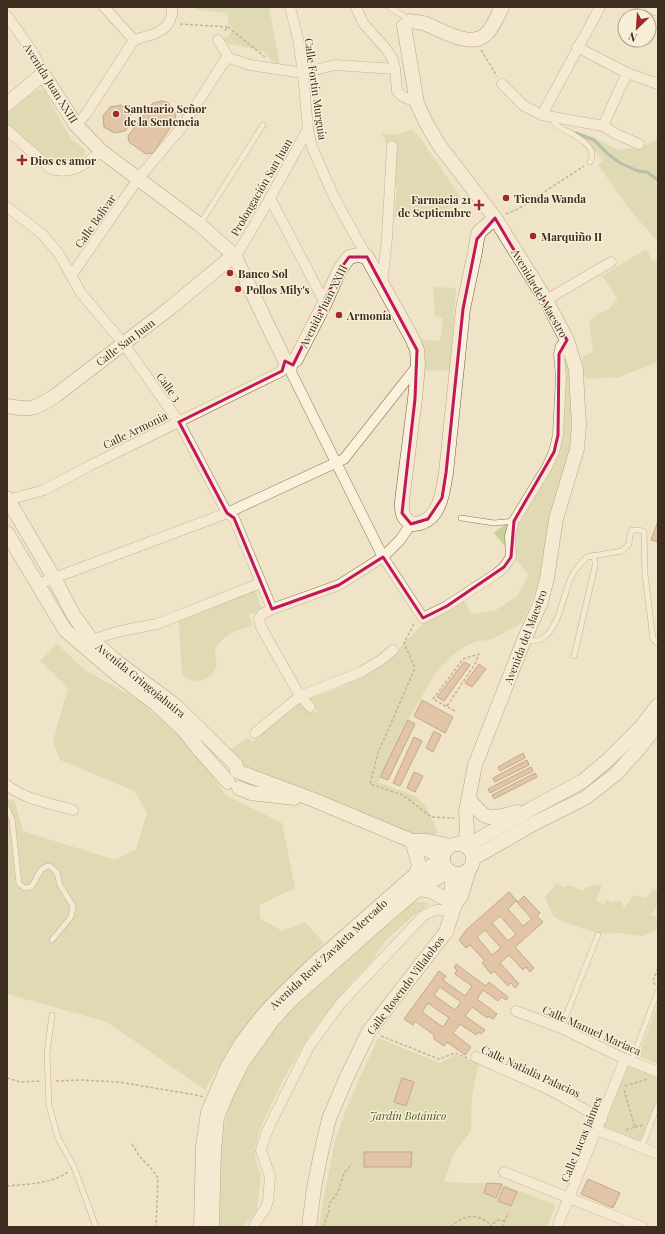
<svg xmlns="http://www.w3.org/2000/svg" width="665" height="1234" viewBox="0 0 665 1234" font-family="'Playfair Display',serif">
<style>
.green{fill:#c9cf9b}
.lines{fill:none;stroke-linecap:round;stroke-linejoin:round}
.stream{stroke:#6f938a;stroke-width:3}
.building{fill:#cf9f7d;stroke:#8d5f41;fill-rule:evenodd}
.lane-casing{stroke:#8d765c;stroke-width:6}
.street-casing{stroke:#8d765c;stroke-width:11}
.secondary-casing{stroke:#6f573f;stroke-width:15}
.path{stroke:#8d765c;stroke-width:1.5;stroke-dasharray:3 2;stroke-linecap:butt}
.lane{stroke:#faf1dc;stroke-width:5}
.street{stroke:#faf1dc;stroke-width:10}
.secondary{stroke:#faf1dc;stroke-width:14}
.marked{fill:none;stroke:#c2185b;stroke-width:3;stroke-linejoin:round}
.poi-dot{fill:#9e2a2b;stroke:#f7eed8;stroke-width:1.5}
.labels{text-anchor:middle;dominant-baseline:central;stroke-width:3;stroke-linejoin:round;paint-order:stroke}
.street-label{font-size:11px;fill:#3d2e20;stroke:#f7eed8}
.poi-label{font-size:11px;font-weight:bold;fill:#3d2e20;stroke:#f7eed8;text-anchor:start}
.park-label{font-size:11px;font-style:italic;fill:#4d5a26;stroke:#f7eed8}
</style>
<rect width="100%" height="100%" fill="#f0e4c8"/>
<g class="green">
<path d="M196,7h73l12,63 -18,-19 -34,-7 -8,-5 8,-4 2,-5h3l-5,-6 -2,-11 -29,-3z"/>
<path d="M37,90h5l3,2 26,47 14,11v3l-1,3 -24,9 -5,-1 -48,-39v-12z"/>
<path d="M412,129l9,10 41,60 -11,8 -7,12 -35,-4 -15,2 3,-29 -3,-9 2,-34 -10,-1 -4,-11 14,2z"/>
<path d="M576,133l17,4 25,13 27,-4 13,-7v103l-27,-31 -33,-46 5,-5 -13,-15z"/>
<path d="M646,249l6,11 6,1v101l-39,15 -34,2 -3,-22 11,-5 -4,-30 8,-8 11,-4 10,-11 -16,-23z"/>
<path d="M433,287l23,1 -6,83 -27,-1 -5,-31 22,2 3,-23 -8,-2z"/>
<path d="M565,352l5,22 4,36 -3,32 -3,19 -19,54 -5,44 -7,31 -15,33 -29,16 -18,3 -13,6 -10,8 -15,15 -28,47 -31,64 39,15 10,11 11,24 -6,5 -11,1 -170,-66 -21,-22 18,-12 5,4 26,-25 21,-15 9,9 9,2 -8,-15 25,-8 36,-19 16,-11 41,-41 35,-19 9,14 24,-4 21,-14 12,-22c-13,-12 -23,-27 -35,-41l10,-8 13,-5 14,-18 21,-37 13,-65z"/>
<path d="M256,591l6,19 -13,5 4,11c-18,4 -27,7 -38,23l2,17 -6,10 -11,5 -11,-1 -7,-6 -3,-48 -2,-6 63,-25z"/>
<path d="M57,644l28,26 53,30 52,44 36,51 56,28 13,65 -35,17v13l22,13 23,-9 19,21 -74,77 -23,32 -22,38 -98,-68 -100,-28v-194l7,-1 9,32 92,29 21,-11 11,-36 -13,-22 -74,-31 -7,-19 15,-53 -28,-27z"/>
<path d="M557,883l7,5 4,-3 16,6 2,-4 16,-3 -6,17 8,3 3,-5 5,3 9,-2 3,8 10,-13 12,3 7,-10 5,4v12l-7,11 7,3v11l-16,7 -22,-3 -21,1 -33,-11 -13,-7 -8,-19z"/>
<path d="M414,902h9l7,2 -17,12 -28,25 -13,20 -18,18 -42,52 -9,14 -20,35 -23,49 -5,18v12l6,15 -4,36 -1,3 -14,14h-22c-1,-45 -3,-96 15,-138 7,-17 17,-32 28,-47 40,-52 94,-92 143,-135z"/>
<path d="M658,1004v60l-20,-8z"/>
<path d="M378,1038l62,25 15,-8 24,8 -7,33 -1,35 -18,24 -9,27 58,2 51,20 2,3 -8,20h-228l3,-20 13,-66 13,-37z"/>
<path d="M627,1065l31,12v21l-17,44 -38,-15z"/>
</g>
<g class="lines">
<path class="stream" d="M576,133l18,7 14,14 12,9 18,8 9,1 11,8"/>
</g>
<g class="building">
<path d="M161,101l6,1 5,5 4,7 -1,7 -22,32 -7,1 -17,-12 -1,-6 25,-33z"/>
<path d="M121,105l9,7 1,11 -6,8 -11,2 -10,-6 -1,-11 7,-9z"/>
<path d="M658,521v21l-7,-2z"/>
<path d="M464,662l6,3 -26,36 -7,-4z"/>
<path d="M479,664l7,5 -14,18 -7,-4z"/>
<path d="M422,700l31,17 -8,16 -31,-17z"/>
<path d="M408,720l7,4 -27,56 -8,-3z"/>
<path d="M434,731l7,4 -8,17 -7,-4z"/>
<path d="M414,737l8,4 -22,45 -7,-3z"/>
<path d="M523,753l2,5 -25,13 -2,-4z"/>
<path d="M527,760l2,5 -34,17 -2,-4z"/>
<path d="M531,767l2,4 -43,22 -2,-4z"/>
<path d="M414,772l9,4 -8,16 -8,-4z"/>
<path d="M535,773l2,4 -43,22 -2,-4z"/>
<path d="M509,892l9,10 6,-6 16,17 -3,3 6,6 -28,25 19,21 -4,4 -4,-5 -3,3 -14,-15 -9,8 19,21 -4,4 -4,-5 -3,3 -14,-15 -3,3 -9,-11 3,-2 -15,-16 -4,3 -7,-8 7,-10zM516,901l16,18 -9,7 -15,-17zM500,916l16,18 -8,7 -16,-18zM485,930l16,18 -9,7 -15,-18z"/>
<path d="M456,964l30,22 3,-4 19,15 -2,3 -5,-3 -3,4 -15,-11 -6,9 20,15 -4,5 -5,-3 -1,2 -15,-11 -7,9 20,14 -4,4 -3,-2 -2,3 -16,-11 -7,9 18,14 -6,8 -18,-13 -3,4 -10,-7v-4l-19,-14 -2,4 -9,-6 35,-48 7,5 -3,4 22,16 7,-10 -17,-12 2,-4 -3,-2zM440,987l21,15 -6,8 -21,-15zM428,1003l21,15 -6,9 -21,-15z"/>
<path d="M402,1078l12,4 -8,24 -12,-4z"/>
<path d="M364,1152h48l-1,15h-47z"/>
<path d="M588,1179l32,14 -7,15 -32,-14z"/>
<path d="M487,1183l15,1 -6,14 -12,-5z"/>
<path d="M504,1187l13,5 -6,14 -13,-5z"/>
</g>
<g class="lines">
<g class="lane-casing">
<g id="lane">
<path d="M389,7l21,13"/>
<path d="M553,117l2,7c9,7 39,18 37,32 0,2 -1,4 -2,6"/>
<path d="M200,224l63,-99"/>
<path d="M461,518l33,5 20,-2"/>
<path d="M525,640c6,0 13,2 18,-2 18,-12 20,-47 30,-64 4,-7 9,-12 14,-17l35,-6 7,-7 1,-9 2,-5h7l5,2 1,43 8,64 5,5"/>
<path d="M574,656l21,-90v-5l-2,-6"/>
<path d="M7,808l5,11 7,65 6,4 6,-1c6,-7 8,-21 19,-21l7,7 3,12 13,21 -2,11 -19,23"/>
<path d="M52,1015l-5,38 2,53 9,32 16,29 22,60"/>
<path d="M561,1028l37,-93"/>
<path d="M631,1062l27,-71"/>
<path d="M641,1148l17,-43"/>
</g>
</g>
<g class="street-casing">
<g id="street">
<path d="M104,7l30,33"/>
<path d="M290,7l8,32 5,34 5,56 4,18 22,50 33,60"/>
<path d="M356,7l7,16 24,27 6,10 2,9 2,22 5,5 15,7"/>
<path d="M650,7l8,4"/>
<path d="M7,16l27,38 9,20"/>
<path d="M577,47l50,26 31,11"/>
<path d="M229,58l21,7 53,8 32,-8 60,4"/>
<path d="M502,84l22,22 18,9 61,11 13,8 23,10"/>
<path d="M542,115l58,-108"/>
<path d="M76,125l10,-11 48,-74 20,-6 9,-5 6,-6 3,-9v-7"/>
<path d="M603,126l24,-53"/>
<path d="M7,130l44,39c20,6 36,-5 50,-18"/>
<path d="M270,198l55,105"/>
<path d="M7,207l35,27 17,20 22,39 42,50 56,79 48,91 7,5 38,91"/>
<path d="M234,255l4,-2 32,-55 38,-69"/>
<path d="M71,276l67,-97 44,-52 45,-70 2,1 -11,-18"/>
<path d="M382,285l5,-47 5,-92"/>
<path d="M546,300l65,-38"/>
<path d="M293,362l-2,10 92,185 40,61 24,-12 49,-32 8,-7 7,-10 -1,-21 4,-15 33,-54 7,-15 4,-17 3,-58 -2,-23 2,-8 6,-6"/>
<path d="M8,500l36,-10 45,-24 193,-95 3,-10"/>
<path d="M38,584l189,-71 117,-54 74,-94"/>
<path d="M88,641l32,-10 37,-7 104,-41"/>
<path d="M310,707l-10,-11 -39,-69 -2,-8 3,-5 10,-5 67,-24 44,-28 17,-17 11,-16"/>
<path d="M255,733l45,-37 61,-24 20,-12 12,-10"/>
<path d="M7,785c18,15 44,18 66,25"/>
<path d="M516,1011l45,17 64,31 33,13"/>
<path d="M476,1057l74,33 52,29"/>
<path d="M597,1130l61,24"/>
<path d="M504,1172l138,55"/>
<path d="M253,1227l13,-20 2,-6 2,-25 -9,-25 2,-9 7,-17 40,-80 31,-42 82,-87c12,-7 15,-8 29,-4"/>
<path d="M557,1227l68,-168"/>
</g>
</g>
<g class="secondary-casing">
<g id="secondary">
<path d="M7,104l36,-30 33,51 25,26 99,74 34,30 51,106c4,2 7,2 11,-2l29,-56 14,-32 10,-14 9,-2 9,2 45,81 5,12 1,15 -3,34 -13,102c0,11 -1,15 9,23 3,0 7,0 9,-1 21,-6 23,-33 26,-50l17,-164 12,-57 2,-13 2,-7 16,-14"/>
<path d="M7,406c25,4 26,4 48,-10l115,-88 64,-53"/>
<path d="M7,498l47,80 20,38 17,23 26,23 58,43 55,54 6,6 1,6"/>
<path d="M7,533l58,97 55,47 36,27 27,25 14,18 31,35"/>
<path d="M242,773l72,27 98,41 31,17"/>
<path d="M239,788l12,5 43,5"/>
<path d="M469,799c19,24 20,20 48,13"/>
<path d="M412,841l7,24 -3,9"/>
<path d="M415,841h13l22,5"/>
<circle cx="458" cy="859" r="15"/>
<path d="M465,845l2,-15 -1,-19 9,-46 49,-125 17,-38 6,-24 9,-59 21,-70 2,-24 -2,-34 -1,-22 -9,-29 -21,-40 -51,-82 -56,-73 -14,-24 -8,-18 -13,-77 6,-5c4,1 9,1 13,2 16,5 44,25 61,13 9,-7 13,-20 18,-29"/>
<path d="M467,846l64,-37 52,-28 26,-22 32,-32 17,-22"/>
<path d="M474,858l59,-34 52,-26 31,-24 25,-28 17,-22"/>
<path d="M451,872l1,21 3,11"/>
<path d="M418,889l13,2 24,13"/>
<path d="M201,1227l2,-80 5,-35 19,-44 15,-26 22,-28 19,-20 33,-32 100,-88 27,-14"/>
<path d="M212,1227l2,-76 3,-34 11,-26 14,-28 30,-42 18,-20 102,-90 26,-22 31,-18"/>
<path d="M309,1227l5,-39 7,-35 8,-34 16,-38 24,-50 77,-99 9,-28 6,-8 8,-26"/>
</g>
</g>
<g class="path">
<path d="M180,24l48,3 -4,5"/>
<path d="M228,27l37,30"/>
<path d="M481,50l16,26"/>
<path d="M506,214l12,-5 66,-43"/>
<path d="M414,624l-10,19 11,25 -37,85 -8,31 33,11 28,22 23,1"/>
<path d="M447,706l28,-42 4,-10 -16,5 -30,40 22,12"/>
<path d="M655,985l-2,-4 5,-13"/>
<path d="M381,1036l58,23 16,-6 12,5"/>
<path d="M7,1078l13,4 20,-1"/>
<path d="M56,1081l26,-1 37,2 77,13 7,2"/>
<path d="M625,1086l23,-7"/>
<path d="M624,1090l11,37 -9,3"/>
<path d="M635,1127l8,-2"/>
<path d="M132,1144l8,13 11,11 7,10 -2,49"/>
<path d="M7,1186c20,-2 44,-2 61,-14"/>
<path d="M323,1227l6,-16v-7l9,-12 6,-19 8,-9"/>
<path d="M451,1227c12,-12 26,-15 40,-2"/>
<path d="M489,1227l9,-7 7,1"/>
<path d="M502,1227l6,-14"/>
<path d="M512,1227h2"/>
</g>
<use href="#lane" class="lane"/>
<use href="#street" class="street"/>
<use href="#secondary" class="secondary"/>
</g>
<path d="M0 0H665V1234H0ZM495,218l72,122 -8,14 -1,81 -4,17 -40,69 -3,36 -7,10 -57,39 -24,12 -40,-61 -44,28 -67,24 -38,-91 -7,-5 -48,-91 103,-51 3,-10 8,4 46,-94 10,-14h18l50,93 -2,49 -13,114 9,11 17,-5 14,-21 4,-25 17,-164 14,-70z" fill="#f0e4c8" fill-opacity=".55" fill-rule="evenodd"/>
<path class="marked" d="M495,218l72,122 -8,14 -1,81 -4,17 -40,69 -3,36 -7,10 -57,39 -24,12 -40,-61 -44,28 -67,24 -38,-91 -7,-5 -48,-91 103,-51 3,-10 8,4 46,-94 10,-14h18l50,93 -2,49 -13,114 9,11 17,-5 14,-21 4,-25 17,-164 14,-70z"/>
<g class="poi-dot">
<circle cx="116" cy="114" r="4"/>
<path d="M20 154h4v4h4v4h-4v4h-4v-4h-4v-4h4z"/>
<circle cx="506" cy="198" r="4"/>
<path d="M477 199h4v4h4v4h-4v4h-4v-4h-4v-4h4z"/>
<circle cx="533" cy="236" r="4"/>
<circle cx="230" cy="273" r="4"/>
<circle cx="238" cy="289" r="4"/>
<circle cx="339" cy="315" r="4"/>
</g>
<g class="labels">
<g class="street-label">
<text transform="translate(51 83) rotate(58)">Avenida Juan XXIII</text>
<text transform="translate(316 89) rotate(82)">Calle Fortín Murguía</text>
<text transform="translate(261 187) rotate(-60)">Prolongación San Juan</text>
<text transform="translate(95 221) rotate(-55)">Calle Bolivar</text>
<text transform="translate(540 293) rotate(60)">Avenida del Maestro</text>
<text transform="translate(323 306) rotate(-63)">Avenida Juan XXIII</text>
<text transform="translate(125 342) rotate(-37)">Calle San Juan</text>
<text transform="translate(169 387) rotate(54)">Calle 3</text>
<text transform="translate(135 430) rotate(-26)">Calle Armonia</text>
<text transform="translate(525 637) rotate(-69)">Avenida del Maestro</text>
<text transform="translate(141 680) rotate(39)">Avenida Gringojahuira</text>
<text transform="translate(328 954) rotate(-43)">Avenida René Zavaleta Mercado</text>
<text transform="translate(405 985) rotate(-53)">Calle Rosendo Villalobos</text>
<text transform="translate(592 1030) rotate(24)">Calle Manuel Mariaca</text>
<text transform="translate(531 1071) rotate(25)">Calle Natialia Palacios</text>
<text transform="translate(581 1139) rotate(-68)">Calle Lucas Jaimes</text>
</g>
<g class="poi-label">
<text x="124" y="108">Santuario Señor<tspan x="124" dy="13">de la Sentencia</tspan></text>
<text x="30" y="160">Dios es amor</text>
<text x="514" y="198">Tienda Wanda</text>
<text x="471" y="199" text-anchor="end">Farmacia 21<tspan x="471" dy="13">de Septiembre</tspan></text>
<text x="541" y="236">Marquiño II</text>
<text x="238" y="273">Banco Sol</text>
<text x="246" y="289">Pollos Mily's</text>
<text x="347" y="315">Armonía</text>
</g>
<g class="park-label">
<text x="408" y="1115">Jardín Botánico</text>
</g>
</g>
<rect width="665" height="1234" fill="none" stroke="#3d2e20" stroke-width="16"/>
<g transform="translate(637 28) rotate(205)"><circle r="19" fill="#f7eed8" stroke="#ada18e"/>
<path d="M0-3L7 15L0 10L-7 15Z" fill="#9e2a2b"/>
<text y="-6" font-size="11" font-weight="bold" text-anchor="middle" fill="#3d2e20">N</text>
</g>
</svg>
